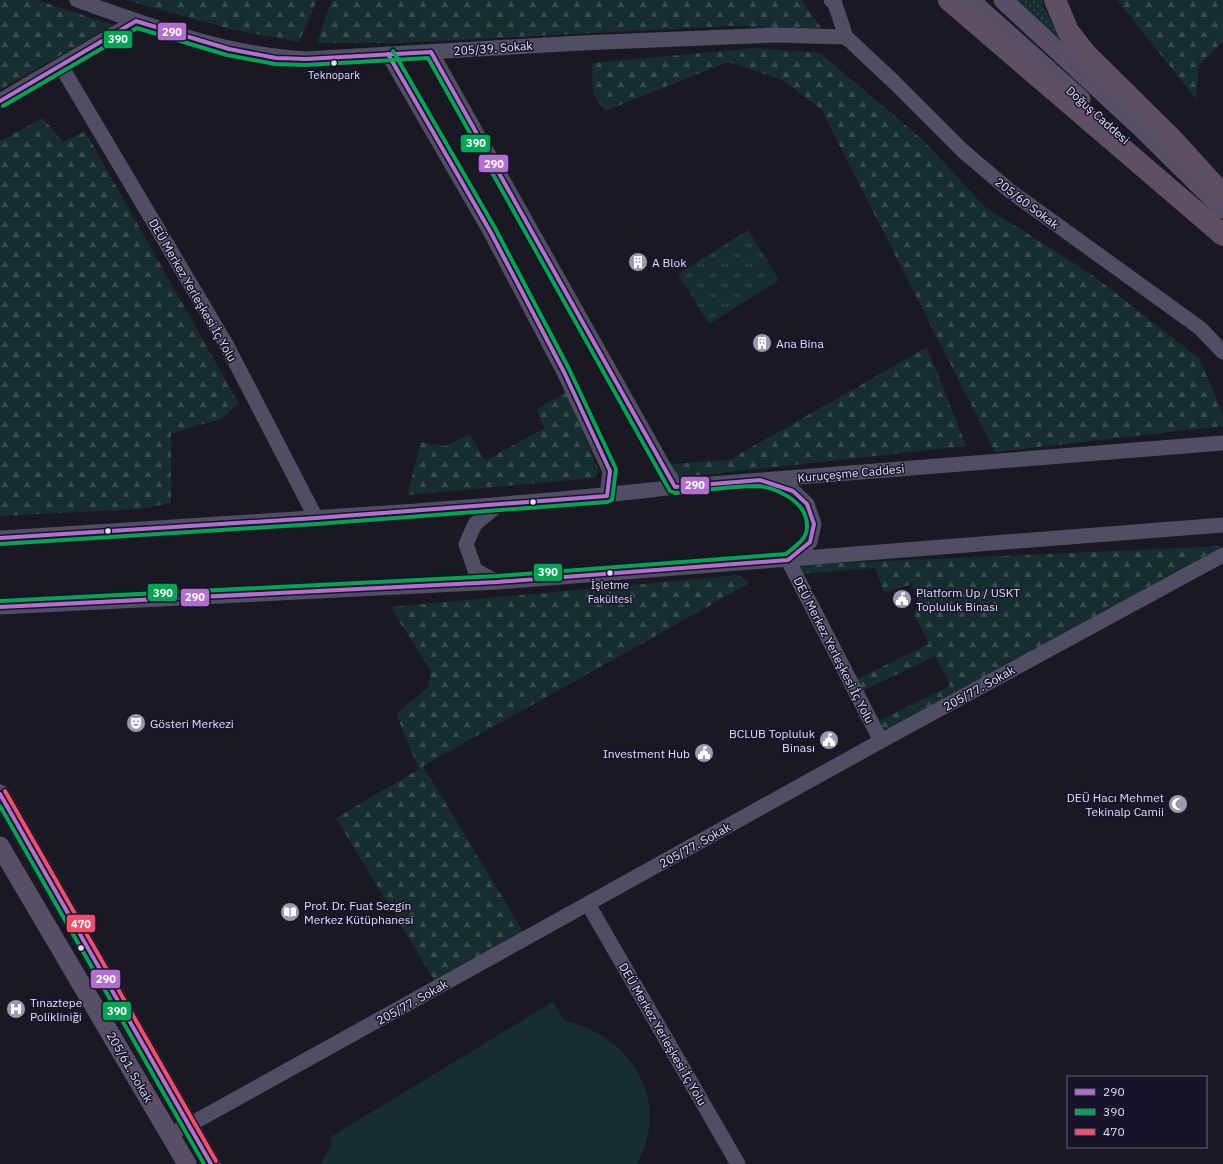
<svg xmlns="http://www.w3.org/2000/svg" width="1223" height="1164" viewBox="0 0 1223 1164" font-family="'IBM Plex Sans',sans-serif">
<style>
.grass{fill:url(#grass-dots)}
.forest{fill:url(#forest-firs)}
.park{fill:url(#park-tufts)}
.pitch{fill:#172e30}
.lines{fill:none;stroke-linecap:round;stroke-linejoin:round}
.minor{stroke:#504e63;stroke-width:15}
.major{stroke:#584f67;stroke-width:19}
.highway{stroke:#5f4f62;stroke-width:22}
.bus-1-casing{stroke:#171328;stroke-width:7}
.bus-2-casing{stroke:#171328;stroke-width:7}
.bus-3-casing{stroke:#171328;stroke-width:7}
.bus-1{stroke:#b36fd0;stroke-width:4}
.bus-2{stroke:#00a651;stroke-width:4}
.bus-3{stroke:#f44d6c;stroke-width:4}
.bus-dot{fill:#e1ddfc;stroke:#171328;stroke-width:1.5}
.labels{text-anchor:middle;dominant-baseline:central;stroke-width:3;stroke-linejoin:round;paint-order:stroke}
.bus-label{font-size:11px;fill:#e1ddfc;stroke:#171328}
.street-label{font-size:12px;fill:#e1ddfc;stroke:#171328}
.poi-label{font-size:12px;fill:#e1ddfc;stroke:#171328;text-anchor:start}
.line-badge{stroke:#171328;stroke-width:1.5}
.badge-label{font-size:11px;text-anchor:middle;font-weight:bold;fill:#fff}
</style>
<defs>
<pattern id="grass-dots" width="8" height="8" patternUnits="userSpaceOnUse"><rect width="8" height="8" fill="#172e30"/><path d="M2 2h.1M6 6h.1" fill="none" stroke="#384c4f" stroke-width="1.8" stroke-linecap="round"/></pattern>
<pattern id="forest-firs" width="22" height="20" patternUnits="userSpaceOnUse"><rect width="22" height="20" fill="#172e30"/><path d="M5 1l3.5 6h-7zM16 11l3.5 6h-7z" fill="#384c4f"/></pattern>
<pattern id="park-tufts" width="24" height="20" patternUnits="userSpaceOnUse"><rect width="24" height="20" fill="#172e30"/><path d="M3 7l-1-3M5 7V3M7 7l1-3M15 17l-1-3M17 17v-4M19 17l1-3" fill="none" stroke="#384c4f"/></pattern>
</defs>
<rect width="100%" height="100%" fill="#1a1823"/>
<path class="grass" d="M1015,0h27l2,8 25,46z"/>
<g class="forest">
<path d="M0,0h37l76,25 -113,65z"/>
<path d="M126,0h191l-18,42 -69,-13z"/>
<path d="M332,0h469l21,29 -89,-3 -337,17h-79z"/>
<path d="M1117,0h106v41l-24,24 -3,34z"/>
<path d="M756,48l64,5 102,86 62,67 107,68 109,85 23,56v11l-228,26 -174,-343 -39,-29 -54,-18 -123,49 -12,-17 -1,-31z"/>
<path d="M43,118l20,24 22,-11 154,273 -18,15 -50,14v70l-31,6 -140,7v-375z"/>
<path d="M927,347l39,99 -290,32 -5,-14 58,-4z"/>
<path d="M566,392l33,79 -4,7 -188,17 14,-53 25,4 24,-12 15,27 59,-33 -7,-19z"/>
<path d="M1223,546l-342,187 -5,-11 74,-36 -15,-30 -74,36 -6,-12 74,-36 -15,-30 5,-10 -7,-20 -28,9 -9,-25 -74,6 -4,-9z"/>
<path d="M739,575l11,8 -327,183 101,167 -87,52 -101,-167 83,-49 -23,-55 32,-27 3,-16 -41,-64z"/>
</g>
<path class="park" d="M748,230l31,50 -70,44 -31,-50z"/>
<path class="pitch" d="M553,1002l12,19c66,14 107,80 72,143h-317l12,-20 -3,-6z"/>
<g class="lines">
<g class="minor">
<path d="M77,0c74,26 150,55 229,59l275,-16 194,-8 71,2"/>
<path d="M831,0l4,4 11,33 48,45 69,69 47,40 190,137 23,24"/>
<path d="M431,52l244,435"/>
<path d="M388,54l102,177 74,141 46,99 -3,25"/>
<path d="M61,66l165,278 90,174"/>
<path d="M0,101l136,-80"/>
<path d="M767,482l26,9 14,13 7,20 -4,18 -22,18"/>
<path d="M0,538c139,-9 278,-17 417,-27 86,-7 172,-13 258,-24l548,-44"/>
<path d="M788,560l93,181"/>
<path d="M497,582l-22,-12 -9,-26 9,-20 23,-19"/>
<path d="M0,607l497,-25 726,-57"/>
<path d="M588,904l150,260"/>
<path d="M170,1134l19,-9 692,-384 342,-186"/>
</g>
<g class="major">
<path d="M970,0l111,99"/>
<path d="M1003,0l137,127 83,82"/>
<path d="M0,794l211,370"/>
<path d="M0,846l187,318"/>
</g>
<g class="highway">
<path d="M949,0l274,235"/>
<path d="M1055,0l13,31 17,22 86,85 52,57"/>
</g>
<g class="bus-1-casing">
<g id="bus-1">
<path d="M0,101l136,-80 93,28 47,9 30,1 125,-7 244,435 85,-7 33,11 14,13 7,20 -4,18 -22,18 -291,22 -497,25"/>
<path d="M0,538l316,-20 291,-22 3,-25 -46,-99 -74,-141 -102,-177"/>
<path d="M0,794l211,370"/>
</g>
</g>
<g class="bus-2-casing">
<g id="bus-2">
<path d="M0,544l316,-20 291,-22 5,-2 4,-31 -47,-100 -74,-141 -102,-177"/>
<path d="M0,601l497,-25 289,-22c15,-12 26,-18 19,-39 -6,-16 -31,-28 -47,-29 -27,0 -56,5 -83,7l-5,-2 -242,-433 -122,7 -31,-1 -48,-9 -90,-27 -134,78"/>
<path d="M0,806l204,358"/>
</g>
</g>
<g class="bus-3-casing">
<path id="bus-3" d="M5,791l211,370"/>
</g>
<use href="#bus-1" class="bus-1"/>
<use href="#bus-2" class="bus-2"/>
<use href="#bus-3" class="bus-3"/>
</g>
<defs>
<g id="building-disc" transform="scale(1)"><circle r="9.5" fill="#9b98b0" stroke="#171328"/><path d="M-4-6H4V6H1V3H-1V6H-4ZM-2.5-4.3h1.7v1.8h-1.7ZM.8-4.3h1.7v1.8H.8ZM-2.5-1h1.7V.8h-1.7ZM.8-1h1.7V.8H.8Z" fill="#fff"/></g>
<g id="civic-disc" transform="scale(1)"><circle r="9.5" fill="#9b98b0" stroke="#171328"/><path d="M-.6-6.5H3V-4.5H.6V-3L4-1V1h2V6H-6V1h2V-1L-.6-3ZM-1.2 2.5V6h2.4V2.5Z" fill="#fff"/></g>
<g id="theatre-disc" transform="scale(1)"><circle r="9.5" fill="#9b98b0" stroke="#171328"/><path d="M-5-5.5Q0-4 5-5.5V0Q5 5 0 6Q-5 5-5 0ZM-3.3-2.5H-1v1.5H-3.3ZM1-2.5H3.3v1.5H1ZM-2.8 1Q0 5.5 2.8 1Z" fill="#fff"/></g>
<g id="mosque-disc" transform="scale(1)"><circle r="9.5" fill="#9b98b0" stroke="#171328"/><path d="M3.5-4.9A6 6 0 1 0 3.5 4.9A5 5 0 1 1 3.5-4.9Z" fill="#fff"/></g>
<g id="library-disc" transform="scale(1)"><circle r="9.5" fill="#9b98b0" stroke="#171328"/><path d="M-6-4Q-3-5.5-.7-3.5V5Q-3 3-6 4ZM6-4Q3-5.5 .7-3.5V5Q3 3 6 4Z" fill="#fff"/></g>
<g id="hospital-disc" transform="scale(1)"><circle r="9.5" fill="#9b98b0" stroke="#171328"/><path d="M-5-5h3v3.5h4V-5h3V5h-3V1.5h-4V5h-3Z" fill="#fff"/></g>
</defs>
<g fill-rule="evenodd">
<use href="#building-disc" x="638" y="262"/>
<use href="#building-disc" x="762" y="343"/>
<use href="#civic-disc" x="902" y="599"/>
<use href="#theatre-disc" x="136" y="723"/>
<use href="#civic-disc" x="829" y="740"/>
<use href="#civic-disc" x="704" y="753"/>
<use href="#mosque-disc" x="1178" y="804"/>
<use href="#library-disc" x="290" y="912"/>
<use href="#hospital-disc" x="16" y="1009"/>
</g>
<g class="bus-dot">
<circle cx="334" cy="63" r="3.5"/>
<circle cx="533" cy="502" r="3.5"/>
<circle cx="108" cy="531" r="3.5"/>
<circle cx="610" cy="573" r="3.5"/>
<circle cx="81" cy="948" r="3.5"/>
</g>
<g class="labels">
<g class="bus-label">
<text x="334" y="75">Teknopark</text>
<text x="610" y="585">İşletme<tspan x="610" dy="14">Fakültesi</tspan></text>
</g>
<g class="street-label">
<text transform="translate(493 48) rotate(-4)">205/39. Sokak</text>
<text transform="translate(1098 115) rotate(42)">Doğuş Caddesi</text>
<text transform="translate(1027 203) rotate(37)">205/60 Sokak</text>
<text transform="translate(193 290) rotate(60)">DEÜ Merkez Yerleşkesi İç Yolu</text>
<text transform="translate(851 473) rotate(-5)">Kuruçeşme Caddesi</text>
<text transform="translate(834 650) rotate(63)">DEÜ Merkez Yerleşkesi İç Yolu</text>
<text transform="translate(979 688) rotate(-29)">205/77. Sokak</text>
<text transform="translate(695 845) rotate(-29)">205/77. Sokak</text>
<text transform="translate(412 1002) rotate(-29)">205/77. Sokak</text>
<text transform="translate(663 1034) rotate(60)">DEÜ Merkez Yerleşkesi İç Yolu</text>
<text transform="translate(130 1067) rotate(60)">205/61. Sokak</text>
</g>
<g class="poi-label">
<text x="652" y="262">A Blok</text>
<text x="776" y="343">Ana Bina</text>
<text x="916" y="592">Platform Up / USKT<tspan x="916" dy="14">Topluluk Binası</tspan></text>
<text x="150" y="723">Gösteri Merkezi</text>
<text x="815" y="733" text-anchor="end">BCLUB Topluluk<tspan x="815" dy="14">Binası</tspan></text>
<text x="690" y="753" text-anchor="end">Investment Hub</text>
<text x="1164" y="797" text-anchor="end">DEÜ Hacı Mehmet<tspan x="1164" dy="14">Tekinalp Camii</tspan></text>
<text x="304" y="905">Prof. Dr. Fuat Sezgin<tspan x="304" dy="14">Merkez Kütüphanesi</tspan></text>
<text x="30" y="1002">Tınaztepe<tspan x="30" dy="14">Polikliniği</tspan></text>
</g>
</g>
<g class="line-badge">
<rect x="157" y="22" width="30" height="19" rx="4" fill="#b36fd0"/>
<rect x="103" y="30" width="30" height="19" rx="4" fill="#00a651"/>
<rect x="460" y="134" width="31" height="19" rx="4" fill="#00a651"/>
<rect x="478" y="154" width="31" height="19" rx="4" fill="#b36fd0"/>
<rect x="680" y="476" width="30" height="19" rx="4" fill="#b36fd0"/>
<rect x="533" y="563" width="30" height="19" rx="4" fill="#00a651"/>
<rect x="147" y="583" width="31" height="19" rx="4" fill="#00a651"/>
<rect x="180" y="588" width="30" height="19" rx="4" fill="#b36fd0"/>
<rect x="66" y="914" width="30" height="19" rx="4" fill="#f44d6c"/>
<rect x="90" y="969" width="31" height="20" rx="4" fill="#b36fd0"/>
<rect x="102" y="1001" width="30" height="20" rx="4" fill="#00a651"/>
</g>
<g class="badge-label">
<text x="172" y="36">290</text>
<text x="118" y="43">390</text>
<text x="476" y="147">390</text>
<text x="494" y="168">290</text>
<text x="695" y="489">290</text>
<text x="548" y="576">390</text>
<text x="163" y="597">390</text>
<text x="195" y="601">290</text>
<text x="81" y="928">470</text>
<text x="106" y="983">290</text>
<text x="117" y="1015">390</text>
</g>
<rect x="1067" y="1076" width="140" height="72" fill="#171328" stroke="#68647d"/>
<rect x="1075" y="1089" width="20" height="6" fill="#b36fd0" stroke="#68647d"/>
<text x="1103" y="1096" font-size="12" fill="#e1ddfc">290</text>
<rect x="1075" y="1109" width="20" height="6" fill="#00a651" stroke="#68647d"/>
<text x="1103" y="1116" font-size="12" fill="#e1ddfc">390</text>
<rect x="1075" y="1129" width="20" height="6" fill="#f44d6c" stroke="#68647d"/>
<text x="1103" y="1136" font-size="12" fill="#e1ddfc">470</text>
</svg>
